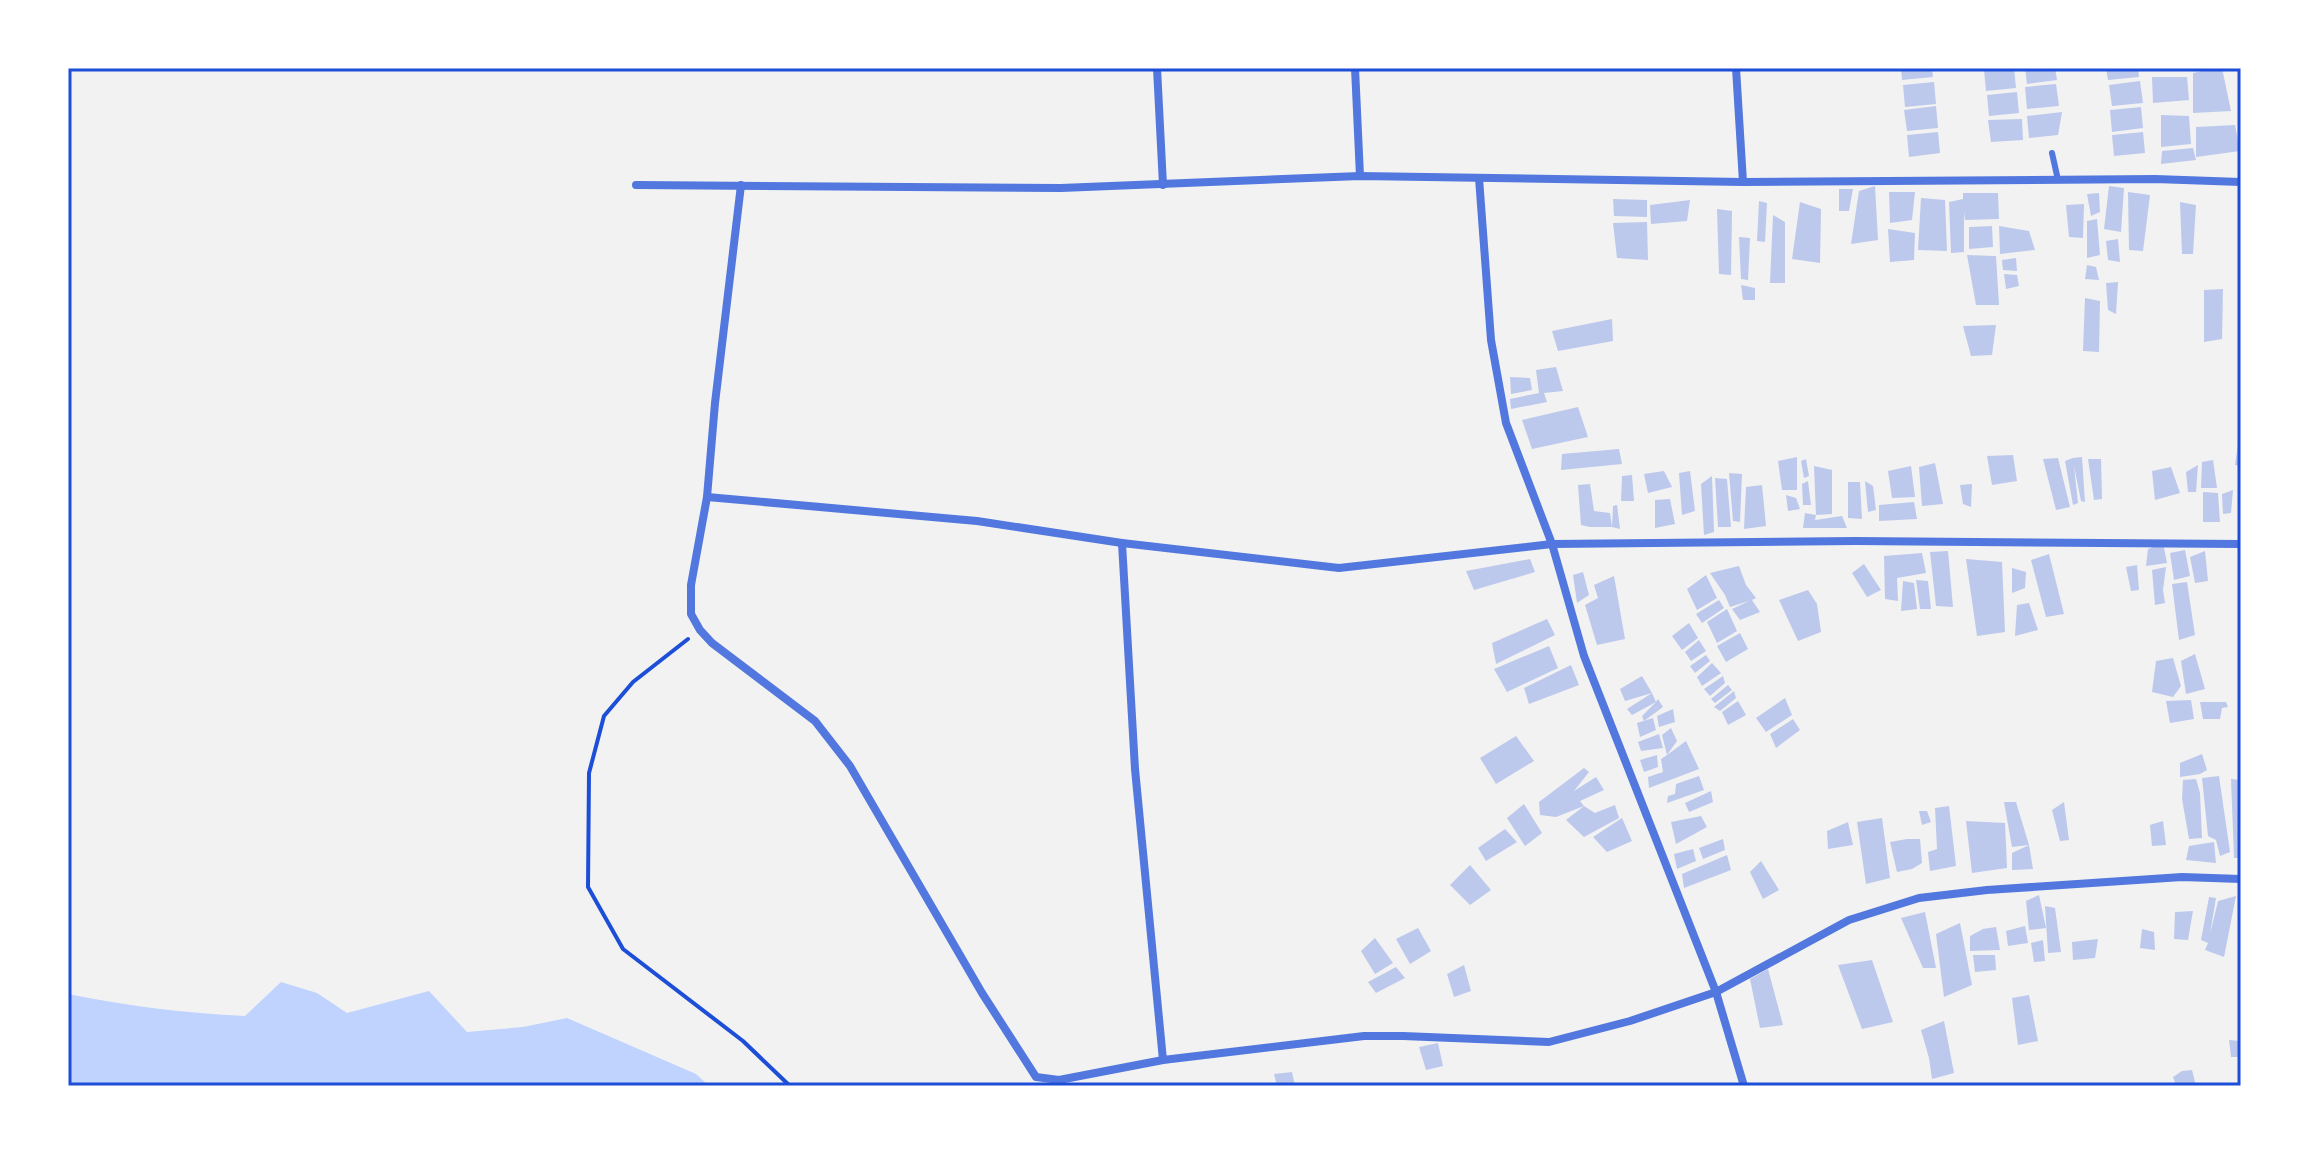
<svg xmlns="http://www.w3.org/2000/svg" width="2309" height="1154" viewBox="0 0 2309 1154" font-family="Montserrat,sans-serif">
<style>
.water{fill:#bfd3fe}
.building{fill:#bdc9ec}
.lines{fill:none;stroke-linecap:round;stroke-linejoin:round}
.path{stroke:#1d4ed8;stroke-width:4}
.service{stroke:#5277de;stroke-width:6}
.minor{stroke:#5277de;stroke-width:8}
.neatline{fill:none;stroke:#1d4ed8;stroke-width:3}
</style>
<rect width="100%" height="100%" fill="#f2f2f2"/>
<path class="water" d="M281,982l36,11 30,20 82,-22 38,41 56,-5 44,-9 129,56 13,12h-641v-92c59,12 117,19 177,22z"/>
<g class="building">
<path d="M1901,68h31l1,9 -31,3z"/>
<path d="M2001,68h13l2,20 -30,3 -2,-21z"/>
<path d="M2025,68h30l2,12 -30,4z"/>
<path d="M2106,68h32l1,9 -31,3z"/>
<path d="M2216,68h6l9,43 -38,2v-40z"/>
<path d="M2152,77h35l2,23 -36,3z"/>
<path d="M2140,81l3,22 -31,3 -3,-21z"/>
<path d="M1934,82l2,22 -31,3 -2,-22z"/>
<path d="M2056,84l3,22 -32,3 -2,-22z"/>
<path d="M2017,92l2,21 -30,3 -2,-21z"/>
<path d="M1936,106l2,22 -31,3 -3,-21z"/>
<path d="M2141,107l2,21 -31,4 -2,-22z"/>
<path d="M2062,112l-4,23 -29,3 -2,-22z"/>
<path d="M2161,115l28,1 2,28 -30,3z"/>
<path d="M2022,119l1,21 -32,2 -3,-22z"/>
<path d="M2235,125l5,26 -44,6v-30z"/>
<path d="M1938,132l2,21 -31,4 -2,-22z"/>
<path d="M2143,132l2,21 -31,3 -2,-21z"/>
<path d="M2193,148l3,12 -35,4 1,-13z"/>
<path d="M1875,186l3,54 -27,4 8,-53z"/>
<path d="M2109,186l15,2 -3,44 -17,-3z"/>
<path d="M1839,189h14l-4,22h-10z"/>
<path d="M1889,192h26l-3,28 -22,3z"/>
<path d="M2128,192l22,3 -7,56 -14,-1z"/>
<path d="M1963,193h35l1,26 -34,1 -1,-8v40l-13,1 -2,-51 14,-3z"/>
<path d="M2099,193l1,19 -9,4 -4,-22z"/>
<path d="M1921,198l24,2 2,51 -29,-1z"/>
<path d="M1613,199l34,1v17l-33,-1z"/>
<path d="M1690,200l-3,21 -36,3 -1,-19z"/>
<path d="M1759,201l8,2 -2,39 -8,-1z"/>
<path d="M1800,202l21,7 -1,54 -28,-4z"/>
<path d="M2180,202l16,3 -3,49h-11z"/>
<path d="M2084,204l-1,34 -14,-1 -3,-32z"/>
<path d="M1717,209l15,2 -1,64 -12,-1z"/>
<path d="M1773,215l12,7v61h-15z"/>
<path d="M2097,219l3,36 -13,3v-37z"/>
<path d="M1647,222l1,38 -31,-2 -4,-35z"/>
<path d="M1992,226l1,21 -24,2v-22z"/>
<path d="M1999,226l30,5 6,19 -35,4z"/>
<path d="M1888,229l27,4 -1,27 -24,2z"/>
<path d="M1739,237l11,1 -2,42 -7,-1z"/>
<path d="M2118,239l2,23 -12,-2 -2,-19z"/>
<path d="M1967,255l29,1 3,49h-23z"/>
<path d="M2016,258l1,13 -14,-1 -1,-10z"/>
<path d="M2087,265l9,2 3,13 -14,-1z"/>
<path d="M2004,274l13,1 2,11 -13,3z"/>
<path d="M2118,282l-2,32 -8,-4 -2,-27z"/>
<path d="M1741,285l14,3v12h-12z"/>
<path d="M2223,289l-1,50 -18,3v-52z"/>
<path d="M2085,298l15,3 -1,51 -16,-1z"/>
<path d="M1612,319l1,22 -55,10 -6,-20z"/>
<path d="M1996,325l-4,30 -21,1 -8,-30z"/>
<path d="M1556,367l7,24 -19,2 3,9 -36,7 -1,-10 29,-6 -3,-23z"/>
<path d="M1510,377l20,1 2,12 -21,4z"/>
<path d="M1578,407l10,30 -56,12 -10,-29z"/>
<path d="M2239,438h2v28l-6,-1z"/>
<path d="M1619,449l3,15 -61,6 1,-16z"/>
<path d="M2013,455l4,26 -25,4 -5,-29z"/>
<path d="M1797,457v33h-15l-4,-29z"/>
<path d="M2082,457l3,45 -4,-1 -7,-35 4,37 -5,2 -8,-44 8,-3z"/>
<path d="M2058,458l12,49 -14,3 -13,-51z"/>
<path d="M1806,459l3,17 -5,2 -3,-17z"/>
<path d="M2088,459h13l1,40 -8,1z"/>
<path d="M2213,460l4,28h-16l1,-26z"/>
<path d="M1935,463l8,41 -21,2 -3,-39z"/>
<path d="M2198,465l-2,27h-8l-2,-20z"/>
<path d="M1814,466l18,4v44l-16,1z"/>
<path d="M1911,466l4,31 -23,1 -4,-27z"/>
<path d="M2171,467l9,26 -25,7 -3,-29z"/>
<path d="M1664,471l8,16 -24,6 -4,-19z"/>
<path d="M1690,471l5,40 -13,4 -3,-42z"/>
<path d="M1729,473l13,1 -2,48 -7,-1z"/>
<path d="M1632,475l2,26h-13l1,-25z"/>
<path d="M1712,476l2,56 -10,3 -3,-51z"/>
<path d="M1715,478l12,1 4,48h-13z"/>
<path d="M1808,481l3,24h-8l-1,-21z"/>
<path d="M1865,481l8,5 3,24 -8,2z"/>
<path d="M1848,482h12l2,37 -14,-1z"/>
<path d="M1590,484l4,27 16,2 2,14h-22l-9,-2 -3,-40z"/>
<path d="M1972,484l-1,23 -8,-3 -3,-19z"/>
<path d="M1762,485l4,41 -22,3 2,-42z"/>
<path d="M2233,490l-2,23 -8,1 -1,-20z"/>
<path d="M2203,492l15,1 2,29h-17z"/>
<path d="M1786,495l10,3 4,11 -12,2z"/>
<path d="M1670,499l5,25 -20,4v-28z"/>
<path d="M1914,502l3,17 -38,2v-16z"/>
<path d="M1617,505l3,24 -8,-2 1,-21z"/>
<path d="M1805,513l11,2 -1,5 27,-4 5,12h-44z"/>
<path d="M2163,543l4,20 -21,3 2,-17z"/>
<path d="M2185,550l5,26 -16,4 -4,-27z"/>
<path d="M1948,551l5,56 -17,-1 -6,-54z"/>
<path d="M2205,551l3,30 -13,2 -5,-26z"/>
<path d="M1922,553l4,20 -29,5 1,23 -13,-2 -1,-43z"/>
<path d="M2049,554l15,60 -18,3 -15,-57z"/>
<path d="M1530,559l5,13 -61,18 -8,-19z"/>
<path d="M1966,559l36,3 3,70 -28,4z"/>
<path d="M1864,564l17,26 -14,7 -15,-24z"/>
<path d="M2137,565l2,25 -8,1 -5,-24z"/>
<path d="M1739,566l7,19 10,13 -4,2 8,12 -20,8 -8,-11 17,-8 -19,6 -5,-12 -15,-22z"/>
<path d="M2166,567l-3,23 2,13 -10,2 -3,-35z"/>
<path d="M2012,568l14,4 -1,16 -13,5z"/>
<path d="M1583,572l6,23 -12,8 -4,-28z"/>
<path d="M1706,575l11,23 -20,12 -10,-21z"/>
<path d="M1614,576l11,63 -28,6 -12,-40 13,-7 -4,-13z"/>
<path d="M1916,580l12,1 3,28h-11z"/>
<path d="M1903,581l11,2 3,26 -16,2z"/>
<path d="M2187,582l8,53 -16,5 -7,-56z"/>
<path d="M1808,590l9,14 4,28 -23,9 -19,-41z"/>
<path d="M1719,600l5,8 -22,15 -6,-9z"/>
<path d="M2029,603l9,27 -23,6 2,-31z"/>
<path d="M1727,609l10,22 -20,12 -10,-21z"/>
<path d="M1547,619l8,16 -59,29 -4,-21z"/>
<path d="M1689,623l9,15 -16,12 -10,-14z"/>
<path d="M1740,633l8,16 -22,13 -9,-16z"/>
<path d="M1699,640l7,11 -15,10 -6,-9z"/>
<path d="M1549,646l9,22 -51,24 -13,-23z"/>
<path d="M2195,654l10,35 -19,5 -5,-33z"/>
<path d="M1706,655l4,6 -15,12 -5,-7z"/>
<path d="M2173,658l8,28 -8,11 -21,-5 4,-31z"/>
<path d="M1712,663l9,10 -19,13 -5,-9z"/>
<path d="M1571,665l8,20 -50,19 -5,-16z"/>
<path d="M1642,676l10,17 4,9 2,-3 5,8 -19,14 -2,-5 14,-14 -24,13 -5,-6 25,-16 -27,8 -5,-12z"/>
<path d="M1723,676l2,7 -15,13 -6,-7z"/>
<path d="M1728,685l4,5 -17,13 -4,-4z"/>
<path d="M1734,691l2,7 -16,13 -6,-4z"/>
<path d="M1785,698l7,17 -26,17 -10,-14z"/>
<path d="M2191,700l3,19 -24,4 -4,-22z"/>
<path d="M1738,701l8,14 -18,10 -6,-13z"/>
<path d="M2200,702h26l2,5 -6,1 -2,11h-17z"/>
<path d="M1673,709l2,13 -16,5 -2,-11z"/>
<path d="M1653,718l3,12 -16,7 -3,-14z"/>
<path d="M1793,719l7,11 -24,18 -6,-14z"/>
<path d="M1671,728l6,13 -10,14 19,-14 13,28 -50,19 -1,-11 15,-5 -2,-13 6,-4 -5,-20z"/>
<path d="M1659,734l4,14 -22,3 -3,-9z"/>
<path d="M1516,736l18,25 -38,23 -16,-26z"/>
<path d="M2202,754l5,16 -7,4 -20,3v-14z"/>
<path d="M1657,755l1,12 -14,5 -4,-12z"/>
<path d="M1584,768l5,4 -15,19 22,-14 8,13 -24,11 4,5 -28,11 -16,-2 -1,-13z"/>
<path d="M1699,776l5,14 -37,13 1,-7 7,-2 1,-10z"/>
<path d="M2219,776l11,76 -10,4 -4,-16 -8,-4 -6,-58z"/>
<path d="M2196,779l4,14 2,45 -13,1 -7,-40 1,-19z"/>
<path d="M2231,779l10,1v78h-7z"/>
<path d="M1711,791l2,11 -24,10 -4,-9z"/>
<path d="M2004,802h12l13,43 4,24 -21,1v-17l17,-8 -17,2z"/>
<path d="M2064,802l5,38 -9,1 -8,-31z"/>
<path d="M1524,804l18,29 -17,13 -18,-28z"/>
<path d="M1615,805l4,13 -35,19 -18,-17 18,-14 11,7z"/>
<path d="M1949,806l7,60 -26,5 -2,-19 9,-3 -2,-41z"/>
<path d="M1919,811h8l4,11 -9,3z"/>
<path d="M1701,816l6,11 -31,17 -5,-22z"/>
<path d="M1622,818l10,23 -25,11 -14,-15z"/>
<path d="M1882,818l8,60 -24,6 -9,-62z"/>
<path d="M1966,821l39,2 2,45 -35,5z"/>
<path d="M2163,821l3,24 -14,1 -2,-21z"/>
<path d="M1848,822l5,23 -25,4 -1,-18z"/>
<path d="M1505,829l12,13 -31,19 -8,-13z"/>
<path d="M1723,839l2,11 -22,9 -4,-11z"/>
<path d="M1907,839h13l2,24 -10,6 -15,3 -7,-30z"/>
<path d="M2214,842l2,21 -30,-3 3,-14z"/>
<path d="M1693,849l3,12 -19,8 -3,-15z"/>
<path d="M1727,855l4,15 -47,18 -2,-14z"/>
<path d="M1761,861l18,29 -16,9 -13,-27z"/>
<path d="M1470,865l21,25 -21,15 -20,-20z"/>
<path d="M2039,895l7,33 -17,2 -3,-29z"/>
<path d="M2236,896l-12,61 -19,-7 3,-7 -7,-3 8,-43 7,1 -6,36 8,-33z"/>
<path d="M2045,906l10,2 6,44 -13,1z"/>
<path d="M2193,911l-5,29 -14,-1 1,-27z"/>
<path d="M1925,912l11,56h-13l-22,-50z"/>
<path d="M1960,923l12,62 -28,12 -8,-63z"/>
<path d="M2025,926l3,17 -20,3 -2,-15z"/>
<path d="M1996,927l4,23 -30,1v-15l13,-7z"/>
<path d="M1418,928l13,23 -21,13 -14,-25z"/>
<path d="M2142,929l12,3 1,18 -15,-2z"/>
<path d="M1375,938l18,25 -18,11 -14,-23z"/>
<path d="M2098,939l-3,19 -22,2 -1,-18z"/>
<path d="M2043,940l2,21 -11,1 -3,-19z"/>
<path d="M1973,955h22l1,15 -21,2z"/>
<path d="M1872,960l21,62 -31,7 -24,-64z"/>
<path d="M1464,965l7,26 -17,6 -7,-23z"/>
<path d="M1396,967l9,11 -29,15 -8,-11z"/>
<path d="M1768,969l15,56 -23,3 -10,-49z"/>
<path d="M2029,995l9,46 -20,4 -6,-47z"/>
<path d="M1944,1021l10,52 -22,6 -3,-21 -8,-28z"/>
<path d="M2229,1040l12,1v16h-10z"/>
<path d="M1438,1043l5,23 -17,4 -7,-23z"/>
<path d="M2192,1070l4,16h-20l-3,-9 9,-6z"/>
<path d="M1292,1072l3,14h-18l-3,-12z"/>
</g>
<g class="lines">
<path class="path" d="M688,639l-55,43 -29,34 -15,57 -1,114 35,62 120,92 47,45"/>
<path class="service" d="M2052,153l6,27"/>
<g class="minor">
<path d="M1157,68l6,117"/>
<path d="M1355,68l5,108"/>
<path d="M1736,68l7,114"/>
<path d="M1479,178l12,162 15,83 46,121 32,112 132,336 28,94"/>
<path d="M636,185l425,3 299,-12 383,6 412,-3 86,3"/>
<path d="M741,185l-26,218 -8,94 -16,88v29l9,16 12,13 103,78 35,45 132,227 54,84 23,3 104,-20 201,-24h39l146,6 81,-21 86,-29 133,-72 70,-22 68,-8 195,-13 59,2"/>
<path d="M707,497l270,24 145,22 217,25 213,-24 303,-3 386,3"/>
<path d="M1122,543l13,226 28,291"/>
</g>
</g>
<rect width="2309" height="1154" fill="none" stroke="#ffffff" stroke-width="140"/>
<rect x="70" y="70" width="2169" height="1014" class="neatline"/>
</svg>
